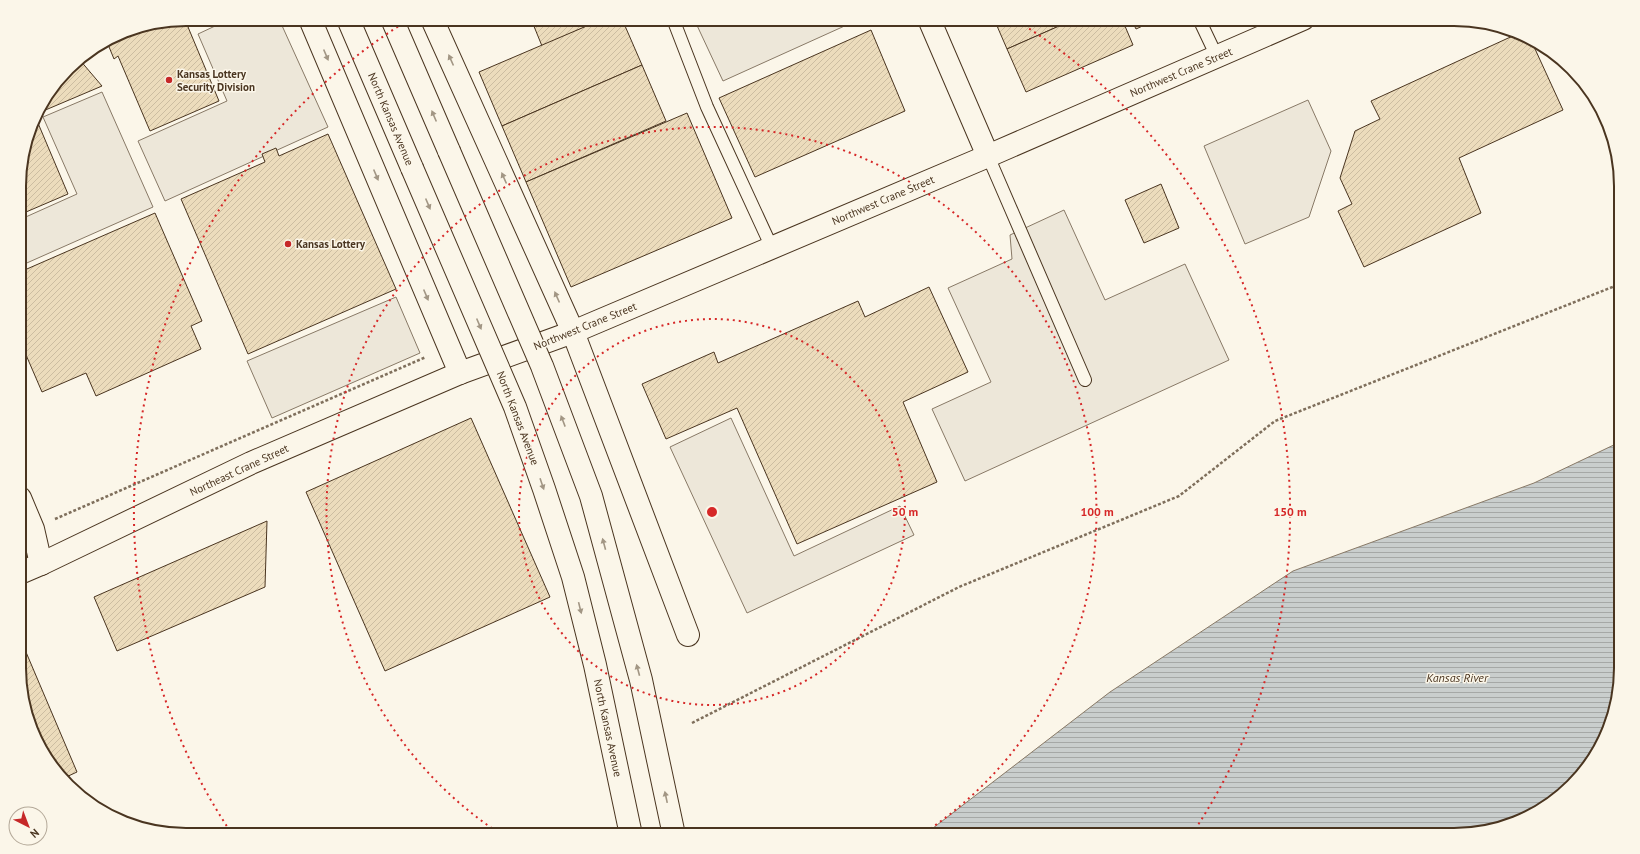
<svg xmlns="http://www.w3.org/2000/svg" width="1640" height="854" viewBox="0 0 1640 854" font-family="'PT Sans',sans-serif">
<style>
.parking{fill:#ede7d9;stroke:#887966}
.water{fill:url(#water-rules);stroke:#887966}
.building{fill:url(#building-hatch);stroke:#4a3520}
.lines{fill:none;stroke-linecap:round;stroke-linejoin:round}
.lane-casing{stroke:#4a3520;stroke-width:14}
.street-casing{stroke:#4a3520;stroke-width:24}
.secondary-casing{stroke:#4a3520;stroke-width:24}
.path{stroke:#7f6f5c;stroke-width:2.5;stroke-dasharray:3 2;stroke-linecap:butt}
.lane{stroke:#fbf6e9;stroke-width:12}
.street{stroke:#fbf6e9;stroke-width:22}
.secondary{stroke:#fbf6e9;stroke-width:22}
.secondary-bridge-casing{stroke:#4a3520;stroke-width:24;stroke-linecap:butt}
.secondary-bridge{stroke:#fbf6e9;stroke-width:22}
.oneway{fill:#a29684}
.ring{fill:none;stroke:#d62828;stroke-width:2;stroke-dasharray:2 4}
.poi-dot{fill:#c62828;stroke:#fbf6e9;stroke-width:1.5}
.labels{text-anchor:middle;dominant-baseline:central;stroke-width:3;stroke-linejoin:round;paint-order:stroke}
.street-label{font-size:11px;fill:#4a3520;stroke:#fbf6e9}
.poi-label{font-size:11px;font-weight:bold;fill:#4a3520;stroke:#fbf6e9;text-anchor:start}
.water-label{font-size:12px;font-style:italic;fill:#4a3520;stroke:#fbf6e9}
.rim{fill:none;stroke:#4a3520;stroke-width:2}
.centre{fill:#d62828;stroke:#fbf6e9;stroke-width:2}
.ring-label{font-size:12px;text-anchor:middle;font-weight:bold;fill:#d62828;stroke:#fbf6e9;stroke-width:3;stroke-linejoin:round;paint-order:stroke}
</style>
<defs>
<pattern id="water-rules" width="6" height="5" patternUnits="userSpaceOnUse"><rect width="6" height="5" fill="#c9cecd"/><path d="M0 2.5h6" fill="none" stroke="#a5a8a6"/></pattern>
<pattern id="building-hatch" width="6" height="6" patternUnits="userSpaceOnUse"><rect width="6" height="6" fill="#ecdcbc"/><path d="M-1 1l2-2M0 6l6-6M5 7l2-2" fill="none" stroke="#ccbda1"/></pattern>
</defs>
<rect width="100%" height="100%" fill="#fbf6e9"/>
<g class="parking">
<path d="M230,19h49l49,108 -163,74 -27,-60 89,-40 -29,-67z"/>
<path d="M694,19h166l-137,62z"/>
<path d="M102,92l51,115 -133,59 -1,-46 58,-26 -34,-77z"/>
<path d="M1308,100l23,51 -22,66 -64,27 -41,-98z"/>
<path d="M1064,210l41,90 80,-36 44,96 -264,121 -33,-72 59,-27 -43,-94 64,-29 -2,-24z"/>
<path d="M396,297l24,56 -148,65 -25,-57z"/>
<path d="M731,418l63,138 106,-50 14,29 -167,78 -77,-166z"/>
</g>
<path class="water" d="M1620,442l1,226 -17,74 -25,36 -33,29 -39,19 -43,9h-540l186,-143 183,-121 241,-88z"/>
<g class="building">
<path d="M186,19h21l-19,8 31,74 -69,30 -32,-75 -4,3 -7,-17 16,-10z"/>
<path d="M531,19h72l-61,27z"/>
<path d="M603,19h19l20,46 -140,61 -23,-54z"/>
<path d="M994,19h81l-68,30z"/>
<path d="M1075,19h47l11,26 -107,47 -19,-43z"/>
<path d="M1131,19h27l-22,10z"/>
<path d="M871,30l34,81 -150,66 -36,-79z"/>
<path d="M1517,34l13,4 33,72 -104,48 22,55 -117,54 -26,-56 14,-7 -12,-26 15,-47 25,-12 -9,-18z"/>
<path d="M79,59l23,27 -66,28 40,-53z"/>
<path d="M642,65l24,56 -140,61 -24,-56z"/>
<path d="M687,113l45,105 -161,69 -45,-105z"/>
<path d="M35,116l33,78 -49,21v-40z"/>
<path d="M328,134l68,155 -148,65 -67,-155 84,-37 -3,-8 14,-6 3,8z"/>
<path d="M1161,184l18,44 -35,15 -19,-43z"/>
<path d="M155,213l47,108 -11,5 10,23 -105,47 -10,-23 -44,19 -22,-51v-69z"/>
<path d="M929,287l39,85 -65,30 34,80 -140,62 -60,-136 -71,31 -24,-55 72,-32 4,11 140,-62 7,16z"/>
<path d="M471,418l79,179 -165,74 -79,-179z"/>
<path d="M267,521l-2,66 -148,64 -23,-54z"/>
<path d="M20,638l57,134 -13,6 -11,-9 -21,-38 -12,-41z"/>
</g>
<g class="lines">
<g class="lane-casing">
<g id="lane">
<path d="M673,19l34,88 65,141"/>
<path d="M1199,19l18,38"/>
<path d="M988,156l97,224"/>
</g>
</g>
<g class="street-casing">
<g id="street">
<path d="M310,19l150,354"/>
<path d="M432,19l141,313 115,303"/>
<path d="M929,19l59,137"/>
<path d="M20,498l13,31 8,35"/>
<path d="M20,573l21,-9 210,-101 209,-90 113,-41 415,-176 315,-137"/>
</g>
</g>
<g class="secondary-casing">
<g id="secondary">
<path d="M348,19l64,149"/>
<path d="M392,19l57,132"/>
</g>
</g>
<g class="path">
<path d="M874,19l2,4"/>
<path d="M55,519l371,-162"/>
<path d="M692,723l267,-136 220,-91 96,-75 345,-137"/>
</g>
<use href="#lane" class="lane"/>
<use href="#street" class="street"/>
<use href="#secondary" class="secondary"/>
<g class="secondary-bridge-casing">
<g id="secondary-bridge">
<path d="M449,151l93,215 49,130 50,184 33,155"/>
<path d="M412,168l103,239 29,82 29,88 22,88 36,170"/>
</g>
</g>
<use href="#secondary-bridge" class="secondary-bridge"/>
</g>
<defs><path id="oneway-solid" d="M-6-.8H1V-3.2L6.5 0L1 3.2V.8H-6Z"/></defs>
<g class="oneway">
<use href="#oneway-solid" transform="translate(326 55) rotate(67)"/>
<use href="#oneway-solid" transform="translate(451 60) rotate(-114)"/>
<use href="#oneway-solid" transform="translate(434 116) rotate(-113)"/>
<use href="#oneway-solid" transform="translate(376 175) rotate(67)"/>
<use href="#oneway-solid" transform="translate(504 178) rotate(-114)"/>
<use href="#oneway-solid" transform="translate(428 204) rotate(67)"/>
<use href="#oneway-solid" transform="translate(426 295) rotate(67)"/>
<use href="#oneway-solid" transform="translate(557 297) rotate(-114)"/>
<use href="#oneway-solid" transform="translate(479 324) rotate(67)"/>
<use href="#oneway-solid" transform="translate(563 421) rotate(-111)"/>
<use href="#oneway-solid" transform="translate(542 484) rotate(71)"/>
<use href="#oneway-solid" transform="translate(604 544) rotate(-105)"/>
<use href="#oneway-solid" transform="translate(580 608) rotate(76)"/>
<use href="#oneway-solid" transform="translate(638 670) rotate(-105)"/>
<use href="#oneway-solid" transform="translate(666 797) rotate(-102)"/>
</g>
<g class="ring">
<circle cx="712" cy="512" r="193"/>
<path d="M502 835A385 385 0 1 1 924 833"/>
<path d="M230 831A578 578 0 0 1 410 19M1014 19A578 578 0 0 1 1194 831"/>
</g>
<g class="poi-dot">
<circle cx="169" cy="80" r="4"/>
<circle cx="288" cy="244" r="4"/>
</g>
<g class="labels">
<g class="street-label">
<text transform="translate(1181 72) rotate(-23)">Northwest Crane Street</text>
<text transform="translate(391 119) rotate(67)">North Kansas Avenue</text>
<text transform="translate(883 200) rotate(-23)">Northwest Crane Street</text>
<text transform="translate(585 326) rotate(-22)">Northwest Crane Street</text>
<text transform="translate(518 418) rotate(69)">North Kansas Avenue</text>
<text transform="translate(239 470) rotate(-25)">Northeast Crane Street</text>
<text transform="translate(608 728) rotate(78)">North Kansas Avenue</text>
</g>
<g class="poi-label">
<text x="177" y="74">Kansas Lottery<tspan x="177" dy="13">Security Division</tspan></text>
<text x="296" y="244">Kansas Lottery</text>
</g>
<g class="water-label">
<text x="1457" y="677">Kansas River</text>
</g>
</g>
<path d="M0 0H1640V854H0ZM186 26H1454A160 160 0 0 1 1614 186V668A160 160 0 0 1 1454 828H186A160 160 0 0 1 26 668V186A160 160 0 0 1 186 26Z" fill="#fbf6e9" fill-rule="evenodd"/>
<path class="rim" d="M186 26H1454A160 160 0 0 1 1614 186V668A160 160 0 0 1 1454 828H186A160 160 0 0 1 26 668V186A160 160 0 0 1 186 26Z"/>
<circle cx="712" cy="512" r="6" class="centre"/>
<g class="ring-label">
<text x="905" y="516">50 m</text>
<text x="1097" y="516">100 m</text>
<text x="1290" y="516">150 m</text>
</g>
<g transform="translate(28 826) rotate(138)"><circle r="19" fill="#fbf6e9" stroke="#b4a999"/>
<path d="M0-3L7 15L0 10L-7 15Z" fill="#c62828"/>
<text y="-6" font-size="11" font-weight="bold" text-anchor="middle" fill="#4a3520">N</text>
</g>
</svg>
